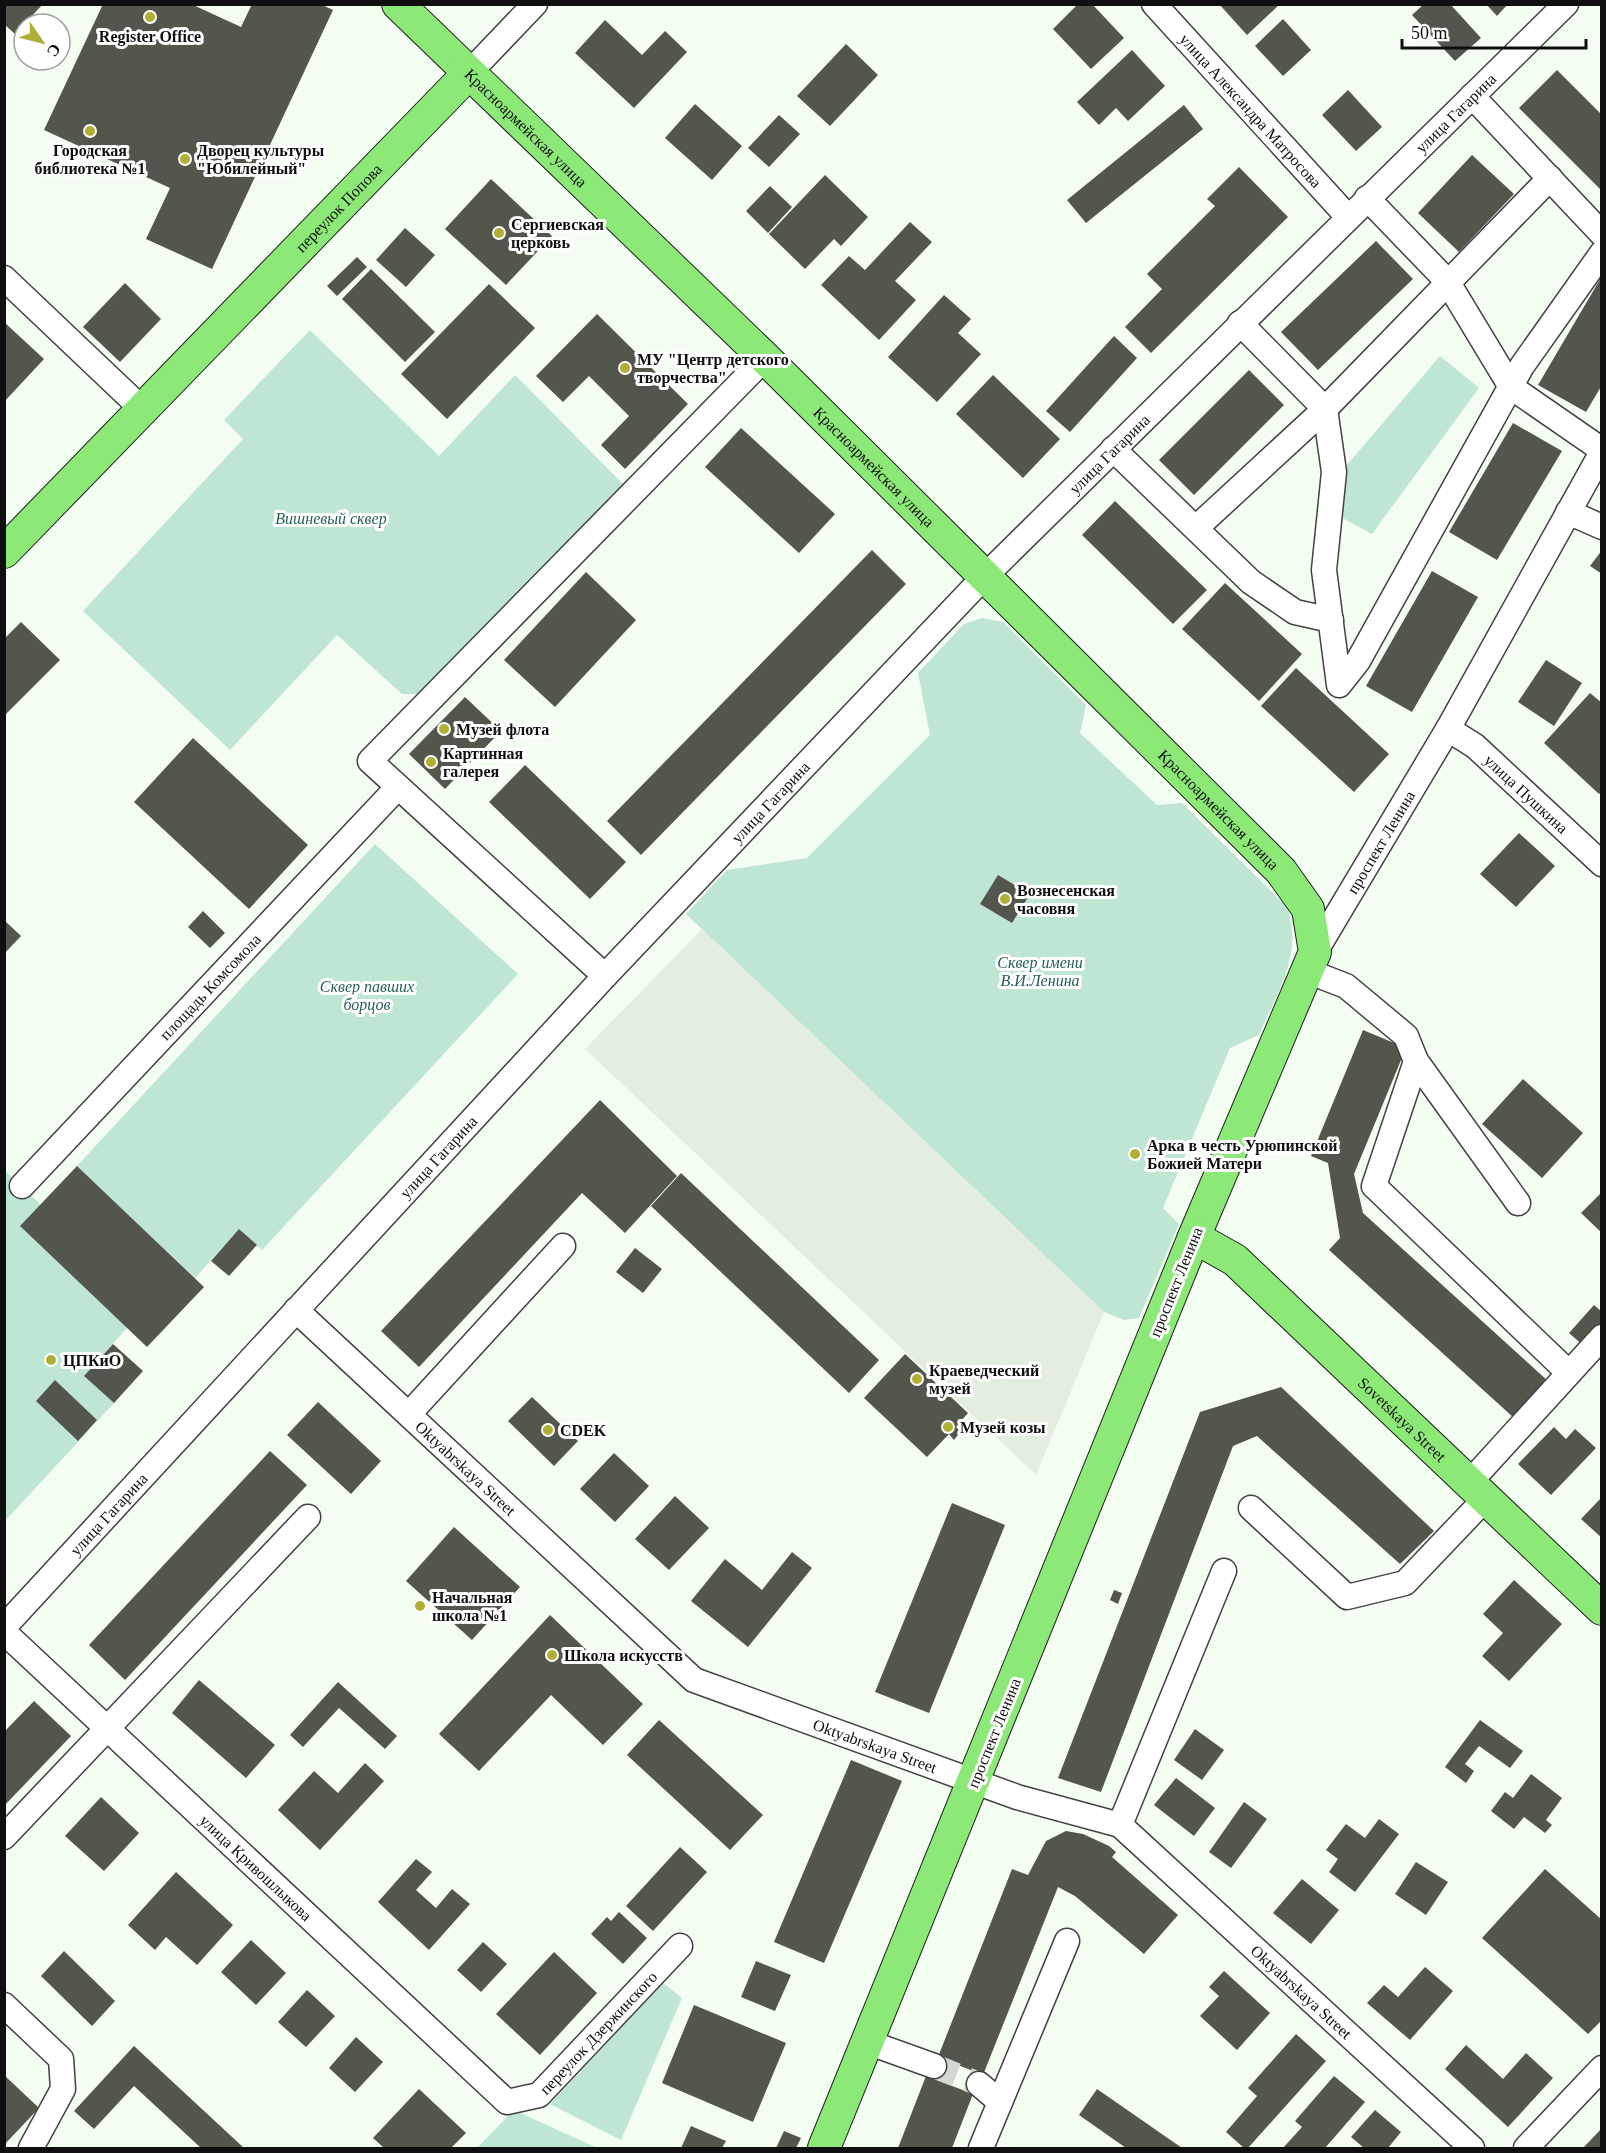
<svg xmlns="http://www.w3.org/2000/svg" width="1606" height="2153" viewBox="0 0 1606 2153" font-family="'Times New Roman',serif">
<style>
.green{fill:#bfe5d3}
.plaza{fill:#e3eee1}
.building{fill:#52564c}
.lines{fill:none;stroke-linecap:round;stroke-linejoin:round}
.minor-tunnel{stroke:#d2d9d0;stroke-width:24;stroke-dasharray:24 12;stroke-linecap:butt}
.minor-casing{stroke:#424242;stroke-width:27}
.major-casing{stroke:#202020;stroke-width:34}
.minor{stroke:#fff;stroke-width:24}
.major{stroke:#8ce977;stroke-width:32}
.poi-dot{fill:#afaf36;stroke:#fff;stroke-width:2}
.labels{text-anchor:middle;dominant-baseline:central;stroke-width:6;stroke-linejoin:round;paint-order:stroke}
.poi-label{font-size:16px;font-weight:bold;fill:#0f0f0f;stroke:#fff;text-anchor:start}
.street-label{font-size:16px;fill:#0f0f0f;stroke:#fff}
.park-label{font-size:16px;font-style:italic;fill:#265f57;stroke:#fff}
</style>
<rect width="100%" height="100%" fill="#f4fdf2"/>
<g class="green">
<path d="M310,330l129,126 76,-81 109,110 -204,209h-18l-65,-59 -107,115 -147,-139 160,-172 -19,-19z"/>
<path d="M1440,356l39,32 -107,146 -37,-20 12,-49z"/>
<path d="M982,618l21,4 83,83 -6,28 77,72 25,-2 104,103c19,46 -9,86 -27,129l-29,13 -67,160 16,16 -40,94 -15,2 -20,-8 -418,-398 41,-44 80,-12 123,-123 -12,-62 46,-49z"/>
<path d="M375,844l143,130 -256,276 -23,-21 -44,49 -118,-112z"/>
<path d="M4,1170l37,35 -20,22 106,101 -43,48 30,27 -109,118z"/>
<path d="M663,1983l19,15 -61,142 -71,-36z"/>
<path d="M514,2110l83,38h-120z"/>
</g>
<path class="plaza" d="M702,929l402,383 -68,163 -451,-426z"/>
<g class="building">
<path d="M4,4h39l-28,30 -11,-10z"/>
<path d="M103,4h88l50,23 11,-23h68l13,6 -121,259 -66,-30 24,-51 -126,-58z"/>
<path d="M1078,4h14l32,34 -33,31 -38,-40z"/>
<path d="M1219,4h61l-33,31z"/>
<path d="M1424,4h26l31,34 -26,23 -43,-46z"/>
<path d="M1486,4h22l-11,12z"/>
<path d="M1283,19l28,31 -28,26 -28,-30z"/>
<path d="M605,20l37,35 23,-24 22,21 -53,56 -59,-55z"/>
<path d="M846,44l32,31 -48,51 -33,-30z"/>
<path d="M1132,50l33,36 -37,35 -12,-13 -17,17 -22,-23z"/>
<path d="M1557,70l45,45v76l-83,-83z"/>
<path d="M1348,90l34,37 -26,24 -34,-36z"/>
<path d="M695,104l47,42 -30,34 -47,-42z"/>
<path d="M1184,105l19,24 -117,94 -19,-23z"/>
<path d="M779,115l21,19 -31,33 -21,-19z"/>
<path d="M1472,155l42,39 -55,58 -41,-39z"/>
<path d="M1239,167l49,50 -137,136 -26,-26 37,-38 -15,-15 68,-68 -8,-7z"/>
<path d="M825,175l43,42 -27,29 -7,-7 -29,30 -36,-35z"/>
<path d="M491,179l61,57 -46,49 -61,-56z"/>
<path d="M770,186l22,21 -24,26 -22,-22z"/>
<path d="M910,222l22,20 -37,39 21,19 -37,40 -58,-55 28,-29 16,14z"/>
<path d="M405,228l30,27 -29,32 -30,-27z"/>
<path d="M1376,241l37,38 -95,91 -37,-38z"/>
<path d="M357,257l10,10 -30,29 -10,-10z"/>
<path d="M371,269l64,63 -30,30 -63,-63z"/>
<path d="M1602,276v109l-16,27 -48,-27z"/>
<path d="M125,283l36,36 -41,43 -37,-35z"/>
<path d="M489,284l46,44 -88,91 -46,-45z"/>
<path d="M944,295l27,24 -13,14 23,21 -44,48 -49,-45z"/>
<path d="M597,314l91,90 -63,65 -24,-24 28,-29 -40,-40 -26,26 -27,-26z"/>
<path d="M4,322l40,37 -40,43z"/>
<path d="M1114,336l23,22 -67,74 -24,-21z"/>
<path d="M1249,370l35,35 -90,90 -35,-35z"/>
<path d="M993,375l67,64 -37,39 -67,-64z"/>
<path d="M1513,423l49,28 -65,109 -48,-28z"/>
<path d="M741,428l94,86 -36,39 -94,-86z"/>
<path d="M1115,501l92,89 -34,34 -91,-89z"/>
<path d="M872,550l34,34 -265,271 -34,-34z"/>
<path d="M1602,550v24l-12,-8z"/>
<path d="M1432,571l46,26 -66,115 -46,-26z"/>
<path d="M586,572l50,48 -81,87 -51,-47z"/>
<path d="M1225,583l77,71 -43,47 -77,-72z"/>
<path d="M21,622l39,38 -56,56v-77z"/>
<path d="M1546,660l36,23 -28,43 -36,-24z"/>
<path d="M1296,668l93,86 -35,38 -93,-86z"/>
<path d="M1590,693l12,10v88l-3,3 -55,-51z"/>
<path d="M465,697l36,34 -56,58 -36,-35z"/>
<path d="M193,738l115,107 -59,64 -115,-107z"/>
<path d="M525,765l101,97 -36,37 -101,-97z"/>
<path d="M1519,833l36,33 -39,41 -36,-33z"/>
<path d="M998,875l32,19 -18,29 -32,-19z"/>
<path d="M203,911l22,22 -15,15 -22,-21z"/>
<path d="M4,920l17,16 -17,18z"/>
<path d="M1363,1030l43,18 -52,126 9,39 185,168 -34,37 -185,-168 11,-12 -12,-75 -17,-7z"/>
<path d="M1523,1079l60,54 -41,45 -60,-54z"/>
<path d="M600,1100l77,76 -52,57 -43,-40 -163,174 -38,-36z"/>
<path d="M77,1166l127,121 -57,60 -127,-121z"/>
<path d="M681,1173l198,187 -30,33 -198,-187z"/>
<path d="M1602,1192v41l-21,-20z"/>
<path d="M239,1229l18,16 -28,31 -18,-15z"/>
<path d="M635,1248l27,21 -19,24 -27,-21z"/>
<path d="M1594,1305l8,7v16l-17,19 -16,-14z"/>
<path d="M113,1344l30,27 -29,32 -30,-27z"/>
<path d="M905,1354l63,59 -12,14 5,5 -4,4 -3,4 -5,-6 -22,23 -63,-59z"/>
<path d="M55,1380l42,40 -19,21 -42,-40z"/>
<path d="M1281,1387l153,144 -34,33 -143,-128 -24,10 -132,346 -43,-14 142,-366z"/>
<path d="M532,1397l46,44 -24,25 -46,-45z"/>
<path d="M318,1402l63,59 -30,33 -64,-59z"/>
<path d="M1554,1427l12,12 9,-10 21,19 -45,47 -33,-31z"/>
<path d="M270,1451l37,34 -182,195 -36,-35z"/>
<path d="M614,1453l35,33 -34,36 -35,-33z"/>
<path d="M675,1496l34,32 -40,42 -34,-31z"/>
<path d="M1602,1497v41l-21,-19z"/>
<path d="M952,1503l53,22 -76,188 -54,-21z"/>
<path d="M454,1527l66,60 -48,53 -66,-59z"/>
<path d="M792,1552l20,16 -64,79 -57,-46 34,-42 37,31z"/>
<path d="M1514,1580l48,44 -53,57 -27,-25 21,-23 -20,-19z"/>
<path d="M1114,1590l8,3 -4,11 -8,-4z"/>
<path d="M550,1615l93,89 -40,41 -52,-50 -72,76 -40,-37z"/>
<path d="M199,1680l76,65 -29,33 -74,-65z"/>
<path d="M338,1682l59,54 -12,13 -46,-41 -36,39 -13,-12z"/>
<path d="M34,1701l37,35 -67,70v-74z"/>
<path d="M659,1720l104,95 -33,35 -103,-95z"/>
<path d="M1480,1720l43,31 -13,17 -31,-22 -14,18 9,7 -8,12 -21,-16z"/>
<path d="M1195,1729l29,21 -22,30 -28,-20z"/>
<path d="M851,1760l51,21 -78,182 -50,-21z"/>
<path d="M365,1763l19,18 -64,69 -42,-40 36,-39 24,22z"/>
<path d="M1531,1774l31,24 -16,22 6,5 -7,8 -21,-16 -10,12 -23,-18 14,-19 8,6z"/>
<path d="M1176,1778l39,30 -21,28 -40,-31z"/>
<path d="M101,1797l38,36 -35,38 -39,-35z"/>
<path d="M1244,1802l23,17 -36,49 -22,-16z"/>
<path d="M1379,1819l20,15 -44,58 -26,-20 9,-13 -12,-9 20,-26 19,14z"/>
<path d="M1066,1831l17,3 26,12 7,6 -4,5 66,58 -34,39 -69,-58 -17,-9 -75,188 -45,-18 74,-188 16,6 18,-34z"/>
<path d="M680,1847l27,25 -54,59 -27,-25z"/>
<path d="M416,1859l16,13 -16,18 20,18 16,-19 18,15 -41,46 -51,-48z"/>
<path d="M1416,1862l32,20 -22,33 -31,-21z"/>
<path d="M1545,1869l57,51v100l-14,14 -106,-96z"/>
<path d="M176,1872l57,53 -36,40 -31,-28 -11,13 -27,-25z"/>
<path d="M1302,1879l37,31 -28,34 -38,-31z"/>
<path d="M619,1912l28,26 -24,26 -32,-30 16,-17 4,4z"/>
<path d="M251,1940l35,33 -30,32 -35,-33z"/>
<path d="M483,1942l24,22 -26,28 -24,-22z"/>
<path d="M64,1951l51,50 -23,25 -51,-50z"/>
<path d="M554,1952l43,41 -57,62 -44,-41z"/>
<path d="M756,1961l35,14 -16,36 -34,-14z"/>
<path d="M1425,1967l28,24 -43,49 -43,-37 17,-18 14,12z"/>
<path d="M1224,1971l46,42 -33,37 -37,-34 19,-20 -10,-9z"/>
<path d="M307,1990l28,26 -29,31 -28,-25z"/>
<path d="M694,2005l92,38 -33,79 -91,-39z"/>
<path d="M1296,2034l30,27 -78,87h-4l-18,-16 31,-36 -9,-8z"/>
<path d="M356,2037l27,25 -28,30 -26,-24z"/>
<path d="M1466,2045l37,34 23,-26 27,25 -45,49 -63,-58z"/>
<path d="M134,2046l110,102h-43l-67,-62 -40,43 -20,-18z"/>
<path d="M4,2075l35,33 -35,37z"/>
<path d="M926,2076l47,18 -21,54h-54z"/>
<path d="M1334,2076l31,26 -40,46h-42l19,-21 -7,-6z"/>
<path d="M419,2089l47,44 -15,15h-67l-11,-10z"/>
<path d="M1097,2089l85,59h-56l-47,-33z"/>
<path d="M1375,2110l26,22 -13,16h-24l-13,-11z"/>
<path d="M691,2126l35,15 -4,7h-41z"/>
<path d="M1602,2128v20h-19z"/>
<path d="M784,2131l17,7 -5,10h-20z"/>
</g>
<g class="lines">
<path class="minor-tunnel" d="M934,2066l45,18"/>
<g class="minor-casing">
<g id="minor">
<path id="s1" d="M1154,4l194,213"/>
<path d="M469,73l66,-69"/>
<path d="M1472,96l130,138"/>
<path d="M1367,198l80,83 64,106 91,63"/>
<path d="M4,278l137,130"/>
<path d="M1240,323l85,86 9,63 -10,98 15,115 19,-24 164,-295 80,-113"/>
<path d="M1113,449l138,133 44,30 36,8"/>
<path d="M1568,512l34,15"/>
<path d="M1196,528l129,-119 225,-231"/>
<path id="s2" d="M1448,729l27,17 127,118"/>
<path id="s3" d="M1315,952l133,-223 154,-277"/>
<path d="M1307,971l39,15 60,50 10,25 -42,125 195,187"/>
<path d="M605,976l-235,-215 395,-403"/>
<path d="M1416,1061l102,142"/>
<path id="s4" d="M22,1186l376,-399"/>
<path id="s5" d="M296,1310l398,370 323,117 103,28 352,323"/>
<path d="M409,1414l154,-168"/>
<path d="M1469,1483l133,-146"/>
<path d="M1251,1508l96,89 58,-14 81,-85"/>
<path id="s6" d="M4,1627l601,-651 378,-398 583,-574"/>
<path id="s7" d="M4,1632l503,470 32,-7 141,-149"/>
<path d="M1120,1825l104,-254"/>
<path d="M4,1837l304,-320"/>
<path d="M4,2005l57,54 2,30 -32,59"/>
<path d="M867,2042l67,24"/>
<path d="M979,2084l21,18"/>
<path d="M981,2148l86,-207"/>
<path d="M1526,2148l76,-80"/>
</g>
</g>
<g class="major-casing">
<g id="major">
<path id="s8" d="M398,4l367,354 516,513 27,38 7,43 -121,285 -370,911"/>
<path id="s9" d="M4,552l465,-479"/>
<path id="s10" d="M1194,1237l41,23 367,349"/>
</g>
</g>
<use href="#minor" class="minor"/>
<use href="#major" class="major"/>
</g>
<g class="poi-dot">
<circle cx="150" cy="17" r="6"/>
<circle cx="90" cy="131" r="6"/>
<circle cx="185" cy="159" r="6"/>
<circle cx="499" cy="233" r="6"/>
<circle cx="625" cy="368" r="6"/>
<circle cx="444" cy="729" r="6"/>
<circle cx="431" cy="762" r="6"/>
<circle cx="1005" cy="899" r="6"/>
<circle cx="1135" cy="1154" r="6"/>
<circle cx="51" cy="1360" r="6"/>
<circle cx="917" cy="1379" r="6"/>
<circle cx="948" cy="1427" r="6"/>
<circle cx="548" cy="1430" r="6"/>
<circle cx="420" cy="1606" r="6"/>
<circle cx="552" cy="1655" r="6"/>
</g>
<g class="labels">
<g class="poi-label">
<text x="150" y="36" text-anchor="middle">Register Office</text>
<text x="90" y="150" text-anchor="middle">Городская<tspan x="90" dy="18">библиотека №1</tspan></text>
<text x="197" y="150">Дворец культуры<tspan x="197" dy="18">"Юбилейный"</tspan></text>
<text x="511" y="224">Сергиевская<tspan x="511" dy="18">церковь</tspan></text>
<text x="637" y="359">МУ "Центр детского<tspan x="637" dy="18">творчества"</tspan></text>
<text x="456" y="729">Музей флота</text>
<text x="443" y="753">Картинная<tspan x="443" dy="18">галерея</tspan></text>
<text x="1017" y="890">Вознесенская<tspan x="1017" dy="18">часовня</tspan></text>
<text x="1147" y="1145">Арка в честь Урюпинской<tspan x="1147" dy="18">Божией Матери</tspan></text>
<text x="63" y="1360">ЦПКиО</text>
<text x="929" y="1370">Краеведческий<tspan x="929" dy="18">музей</tspan></text>
<text x="960" y="1427">Музей козы</text>
<text x="560" y="1430">CDEK</text>
<text x="432" y="1597">Начальная<tspan x="432" dy="18">школа №1</tspan></text>
<text x="564" y="1655">Школа искусств</text>
</g>
<g class="street-label">
<text stroke="none"><textPath href="#s1" startOffset="144">улица Александра Матросова</textPath></text>
<text stroke="none"><textPath href="#s6" startOffset="2098">улица Гагарина</textPath></text>
<text stroke="none"><textPath href="#s8" startOffset="178">Красноармейская улица</textPath></text>
<text stroke="none"><textPath href="#s9" startOffset="480">переулок Попова</textPath></text>
<text stroke="none"><textPath href="#s6" startOffset="1612">улица Гагарина</textPath></text>
<text stroke="none"><textPath href="#s8" startOffset="664">Красноармейская улица</textPath></text>
<text stroke="none"><textPath href="#s2" startOffset="102">улица Пушкина</textPath></text>
<text stroke="none"><textPath href="#s6" startOffset="1126">улица Гагарина</textPath></text>
<text stroke="none"><textPath href="#s8" startOffset="1150">Красноармейская улица</textPath></text>
<text stroke="none"><textPath href="#s3" startOffset="128">проспект Ленина</textPath></text>
<text stroke="none"><textPath href="#s4" startOffset="274">площадь Комсомола</textPath></text>
<text stroke="none"><textPath href="#s6" startOffset="640">улица Гагарина</textPath></text>
<text transform="translate(1176 1282) rotate(-68)">проспект Ленина</text>
<text stroke="none"><textPath href="#s10" startOffset="278">Sovetskaya Street</textPath></text>
<text stroke="none"><textPath href="#s5" startOffset="232">Oktyabrskaya Street</textPath></text>
<text stroke="none"><textPath href="#s6" startOffset="154">улица Гагарина</textPath></text>
<text transform="translate(994 1733) rotate(-68)">проспект Ленина</text>
<text stroke="none"><textPath href="#s5" startOffset="736">Oktyabrskaya Street</textPath></text>
<text stroke="none"><textPath href="#s7" startOffset="345">улица Кривошлыкова</textPath></text>
<text stroke="none"><textPath href="#s5" startOffset="1240">Oktyabrskaya Street</textPath></text>
<text stroke="none"><textPath href="#s7" startOffset="807">переулок Дзержинского</textPath></text>
</g>
<g class="park-label">
<text x="331" y="518">Вишневый сквер</text>
<text x="1040" y="962">Сквер имени<tspan x="1040" dy="18">В.И.Ленина</tspan></text>
<text x="367" y="986">Сквер павших<tspan x="367" dy="18">борцов</tspan></text>
</g>
</g>
<rect width="1606" height="2153" fill="none" stroke="#0f0f0f" stroke-width="12"/>
<g transform="translate(42 42) rotate(125)"><circle r="28" fill="#ffffff" stroke="#9f9f9f" stroke-width="1.5"/>
<path d="M0-4.5L10 22L0 15L-10 22Z" fill="#afaf36"/>
<text y="-9" font-size="16" font-weight="bold" text-anchor="middle" fill="#0f0f0f">С</text>
</g>
<path d="M1402 39v9h184v-9" fill="none" stroke="#0f0f0f" stroke-width="3"/>
<text x="1411" y="39" font-size="18" fill="#0f0f0f" stroke="#ffffff" stroke-width="4.5" paint-order="stroke">50 m</text>
</svg>
